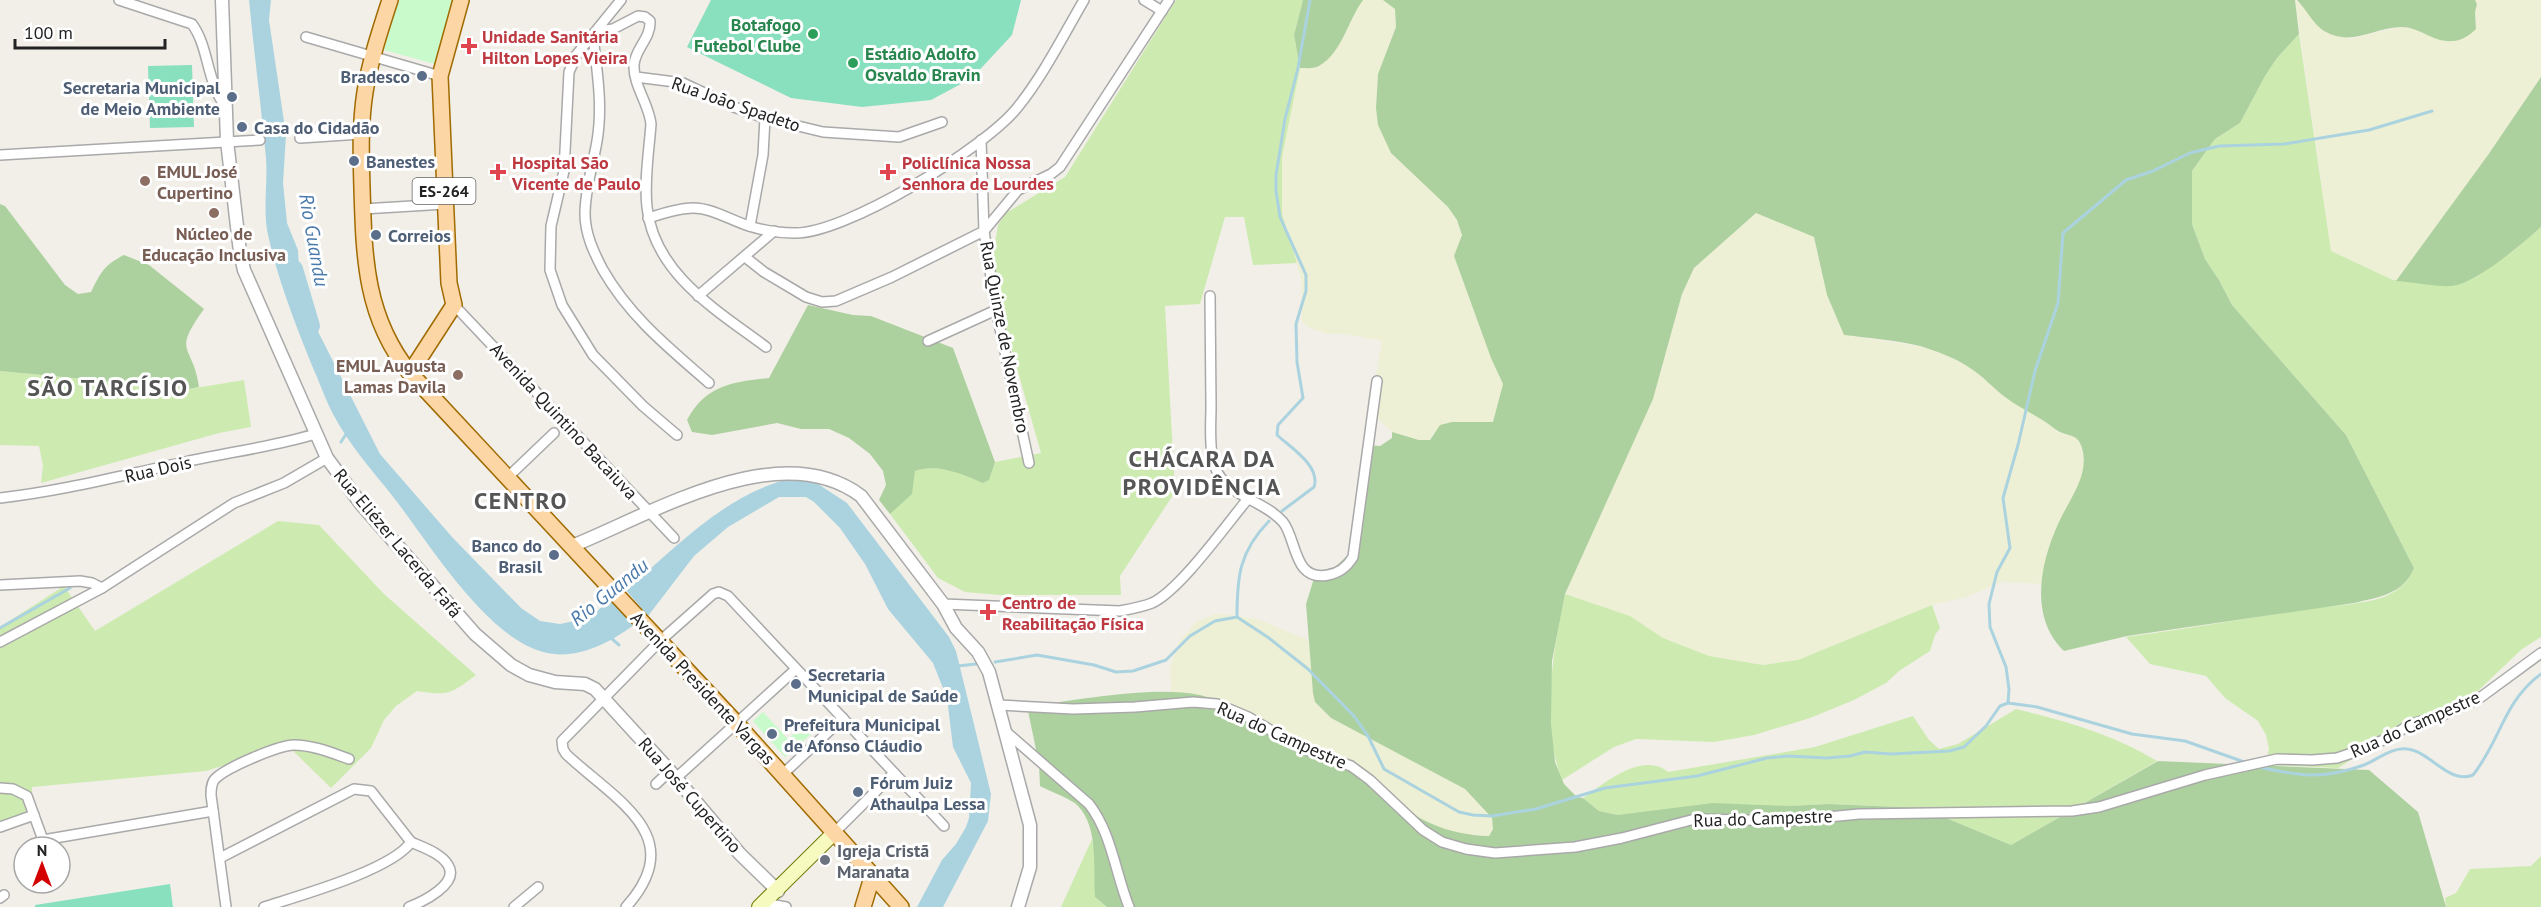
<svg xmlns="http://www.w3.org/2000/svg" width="2541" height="907" viewBox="0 0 2541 907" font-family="'PT Sans',sans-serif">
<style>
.farmland{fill:#eef0d5}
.grass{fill:#cdebb0}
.forest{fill:#add19e}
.park{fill:#c8facc}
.pitch{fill:#88e0be}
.water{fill:#aad3df}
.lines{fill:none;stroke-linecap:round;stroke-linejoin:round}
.stream{stroke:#aad3df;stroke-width:3}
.river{stroke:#aad3df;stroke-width:18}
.minor-casing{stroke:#a9a9a9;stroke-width:12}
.tertiary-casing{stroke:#a9a9a9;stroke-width:15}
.secondary-casing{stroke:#707d05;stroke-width:16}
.primary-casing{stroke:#a06b00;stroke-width:18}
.minor{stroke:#fff;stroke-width:9}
.tertiary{stroke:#fff;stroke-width:12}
.secondary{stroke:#f7fabf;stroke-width:14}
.primary{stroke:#fcd6a4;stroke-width:15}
.leisure-dot{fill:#2e9e5b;stroke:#fff;stroke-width:2}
.health-dot{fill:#e0444e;stroke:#fff;stroke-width:2}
.service-dot{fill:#5c6f8a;stroke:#fff;stroke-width:2}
.education-dot{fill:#8d6e63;stroke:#fff;stroke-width:2}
.worship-dot{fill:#6b7280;stroke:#fff;stroke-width:2}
.labels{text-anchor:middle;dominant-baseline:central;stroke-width:6;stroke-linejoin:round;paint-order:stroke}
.shield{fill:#fff;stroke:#646464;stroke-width:1.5}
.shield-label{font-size:16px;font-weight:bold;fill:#222}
.leisure-label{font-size:18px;font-weight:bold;fill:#27864d;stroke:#fff;text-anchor:end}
.health-label{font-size:18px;font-weight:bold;fill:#be3a42;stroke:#fff;text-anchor:start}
.service-label{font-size:18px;font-weight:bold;fill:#4e5e75;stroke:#fff;text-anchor:start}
.street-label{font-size:18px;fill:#222;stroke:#fff}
.education-label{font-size:18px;font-weight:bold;fill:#785e54;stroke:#fff;text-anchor:start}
.worship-label{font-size:18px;font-weight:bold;fill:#5b616d;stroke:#fff;text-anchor:start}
.water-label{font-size:20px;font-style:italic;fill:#4a7aab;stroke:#fff}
.district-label{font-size:24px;font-weight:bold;letter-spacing:1.5px;fill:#555;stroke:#fff}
</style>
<rect width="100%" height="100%" fill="#f2efe9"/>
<g class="farmland">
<path d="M1363,0h20l12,9 1,18 -18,47 -2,34 15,45 57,54 9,13 5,15 -8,21 37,102 13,26 -11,39 -41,-1 -19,11 -3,7h-11l-27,-8 -19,-18 1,-28 8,-45 -38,-7h-17l-17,-6 -8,-6 -1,-44 -19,-64v-57l18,-89 20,-2 10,-10 18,-28 7,-18z"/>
<path d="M2295,0l10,7 18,24 27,8 50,-12 17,2 14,8 45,-8 -1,-18 2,-7 -2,-4h66v77l-53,78 -92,126 -65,-30z"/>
<path d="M1756,213l58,24 13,58 17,40 75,11 29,10 22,11 35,30 36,21 17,14 15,3 6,5 3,6 2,20 -4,16 -22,42 -10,25 -6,35 -41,-2 -34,15 -35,8 -134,55 -35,5 -54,-9 -46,-18 -33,-22 -65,-22 88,-195 29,-105 12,-26z"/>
<path d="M1215,614l17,1 28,5 48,20 7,62 16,16 134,71 27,29 1,11 -4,7 -35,-3 -31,-12 -98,-65 -154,-64 -1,-25 9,-25 17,-20z"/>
</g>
<g class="grass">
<path d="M1176,0h127l-9,35 6,33 -18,89v57l15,49 -44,2 -9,-48h-19l-25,87 -35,2 10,186 -55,84 1,19h-121l-35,-3 -27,-14 -48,-64c14,-15 24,-19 24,-43 22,-8 53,3 75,8l6,-17 46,-9 -40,-141 -8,-56 5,-31 8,-12 59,-36z"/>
<path d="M2299,34l32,217 62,29 60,6 23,-9 36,-25 29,-25v410l-19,12 -60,57 -21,9 -23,2 -22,11 -18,15 -40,25 -73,-3 4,-16 -3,-14 -8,-14 -33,-23 -19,-22 -56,-12 -24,-27c61,-8 121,-19 182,-28 21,-3 65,-5 82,-15 12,-6 19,-14 24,-26l-68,-133 -114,-130 -13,-25 -14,-21 -13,-35v-53l23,-32 25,-16 25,-47 12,-18z"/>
<path d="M0,371l189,18 55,-9 7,47 -32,6 -178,50 2,-17 -4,-20 -39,-1z"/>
<path d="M278,521l41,4 65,69 92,81c-26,19 -26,21 -59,16l-21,15 -12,14 -13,28 -40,40 -43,-42 -82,25 -174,16v27l-32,12v-199l64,-41 31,45z"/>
<path d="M1565,594l65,22 33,22 46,18 54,9 35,-5 134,-55 8,23 -5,7 -5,16 -31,20 -13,12 -32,17 -44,18 -56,17 -40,7 -78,-3 -22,8 -52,33c-22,-57 -9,-128 3,-186z"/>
<path d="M2016,709c50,12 97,25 141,52l-146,84 -89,-37 -93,-4 -211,11 -19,-4 -16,-13c22,-15 59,-47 85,-26l147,-25 98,-31 16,24 10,9 19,-5z"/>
<path d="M1092,839l3,14v44l12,10h-46z"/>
<path d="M2541,856v51h-95l-1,-9 11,-5 14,-24 61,-3z"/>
</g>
<g class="forest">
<path d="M1303,0h60c-15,20 -21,53 -44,66 -5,3 -13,2 -19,2l-6,-33z"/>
<path d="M1383,0h912l4,34 -22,24 -12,18 -25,47 -25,16 -23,32v53l13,35 14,21 13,25 114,130 68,133c-10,26 -35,29 -60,35l-227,33 -63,15c-35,-34 -24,-87 -6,-127 11,-25 32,-48 24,-76 -4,-16 -17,-11 -27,-19 -16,-13 -34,-20 -50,-32 -12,-9 -22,-21 -35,-29 -14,-10 -34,-17 -50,-22 -24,-6 -51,-8 -76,-11l-17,-40 -13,-58 -58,-24 -62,55 -12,26 -29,105 -88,195 -13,67 -1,63 4,38 9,22 13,13 6,1 16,13 19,4 95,-12 76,3 40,-2 93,4 89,37 147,-84 211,9 49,42 28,95h-1339l-12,-10c-2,-28 4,-69 -17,-91 -6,-7 -29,-15 -38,-20l-1,-22 -12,-58c49,-5 125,-21 173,-11 40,9 78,36 115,55 15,8 32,7 47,17 8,5 13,16 21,23 29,29 64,45 106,46l4,-7 -1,-11 -27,-29 -134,-71 -16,-16 -2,-9 -7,-89 10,-32 19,-5 16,-15 15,-107 14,1 12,-8v-6l27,8h11l10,-15 12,-3h41l10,-38 -12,-26 -37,-102 8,-21 -5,-15 -9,-13 -57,-54 -13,-28 -2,-17 2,-34 18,-47 -1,-18z"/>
<path d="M2297,0h178l2,4 -2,8 1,17c-6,6 -15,12 -23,12 -20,2 -34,-15 -53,-14 -27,1 -48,20 -76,4 -10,-6 -18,-22 -27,-31z"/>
<path d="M2541,77v150c-19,17 -64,56 -89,59 -17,1 -38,-4 -56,-5l92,-126z"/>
<path d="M0,204l5,2 60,79 13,9 13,-2c10,-20 13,-27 33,-37l25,10 55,44c-33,46 -11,34 -5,78l-10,2 -189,-18z"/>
<path d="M808,305l45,10 18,1 82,32 42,114 -6,18 -6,3c-21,-9 -46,-20 -68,-12l-3,23 -22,20 -11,-14 7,-15 -3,-14 -13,-17 -21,-16 -20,-9h-28l-24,-6 -65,12 -20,-3 -5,-12c19,-35 45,-38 82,-42z"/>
</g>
<g class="park">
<path d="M398,0h55l-18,64 -51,-14z"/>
<path d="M763,712l25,27 20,-18 8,9 -31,27 -32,-36z"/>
</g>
<g class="pitch">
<path d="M711,0h310l-9,35 -40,43 -41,22 -69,7 -71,-9 -104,-51z"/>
<path d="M192,65l2,62 -44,1 -2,-62z"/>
<path d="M170,884l3,23h-138v-2z"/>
</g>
<g class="water">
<path d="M249,0h22l-2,20 17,115 -3,48 4,40 11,27 2,46 80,158 72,83 69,71 19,13 20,3 19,-4 17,-8 16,-14 23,26c-25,19 -59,37 -92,28 -57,-15 -114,-109 -149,-154 -22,-28 -45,-53 -61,-84 -8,-15 -13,-31 -20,-46 -17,-42 -34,-85 -44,-129 -7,-25 -1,-55 -3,-81 -5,-53 -12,-105 -17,-158z"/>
<path d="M793,478l25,6 29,19 102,134 7,14 35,143 -3,27 -45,86h-26l25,-47 14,-16 10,-17 3,-9 2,-35 -18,-36 -6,-49 -14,-35 -45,-54 -23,-45 -25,-36 -26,-26 -8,-5h-27l-51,30 -34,29 -46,60 -22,-26c51,-43 100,-97 167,-112z"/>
</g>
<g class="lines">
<g class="stream">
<path d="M341,442l7,-11"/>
<path d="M1282,511l32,-24c7,-21 -24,-40 -37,-52l1,-10 25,-27 -6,-36 -1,-38 10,-33v-16l-26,-58 -4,-26v-16l9,-56 13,-51 12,-68"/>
<path d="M1237,617c0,-40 2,-65 32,-96"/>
<path d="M0,628l70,-40"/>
<path d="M611,638l8,7"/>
<path d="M995,662l42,-7 57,10 22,7 17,-1 33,-11 24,-24 25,-15 22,-4 32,21 39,31 46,47 14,20 16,33 75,43 14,3 19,1 44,-7 69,-21 92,-12 70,-18 21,-2 39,2 23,-2 15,-4 26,2 58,-3 15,-4 22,-21 14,-20 8,-3 29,4 95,27 53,7 62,22"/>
<path d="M958,666l18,-2"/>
<path d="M2008,703l1,-14 -3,-22 -16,-40 -1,-23 8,-32 13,-24 -7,-50 15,-53 17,-74 23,-68 5,-70 63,-53 27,-9 37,-18 29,-7 65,-2 85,-14 63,-19"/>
<path d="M2259,767c41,9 63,13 105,-2 13,-5 27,-18 43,-16 23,2 42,36 66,26 28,-35 30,-73 68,-101"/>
</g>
<path class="river" d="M294,269l17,57"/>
<g class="minor-casing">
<g id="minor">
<path d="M119,0l73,24c17,23 14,56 33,82"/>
<path d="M621,0l-44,54 -8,18 -5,99 -13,55 -1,44 12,35 31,50 50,51 34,29"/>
<path d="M1144,0l18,11"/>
<path d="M598,31l15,-2 25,-13 7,1 5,4c1,18 -15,27 -16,44 -1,20 15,39 17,59 -2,27 -7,56 -4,83 7,67 71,104 119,140"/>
<path d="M593,36c4,35 10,70 4,105 -4,24 -12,48 -12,73 0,20 9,39 18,56 27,47 66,78 106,113"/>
<path d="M306,37l134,39"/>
<path d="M636,77l47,6 51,24 31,11 58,14 76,5 43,-15"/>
<path d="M300,138l61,-4"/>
<path d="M981,140l3,91 12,79 33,153"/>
<path d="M0,155l260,-15"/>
<path d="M363,209l82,-5"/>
<path d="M648,218c14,-4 30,-10 45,-10 19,0 37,12 56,18 13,4 30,7 45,7 50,2 191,-85 223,-125 26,-32 46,-72 67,-108"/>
<path d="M750,226l13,-71 2,-37"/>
<path d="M745,257l19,15 42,25 16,5 14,-1 56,-24 92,-46 34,-41 33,-16 9,-7 109,-167"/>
<path d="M698,296l76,-65"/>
<path d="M1210,296c0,37 1,73 1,110 0,17 -2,37 2,54 7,36 49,38 70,62 14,17 10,60 45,53 12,-2 19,-8 25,-18l24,-176"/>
<path d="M454,305l220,233"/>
<path d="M928,341l68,-31"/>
<path d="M508,477l46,-44"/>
<path d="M0,498c63,-7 123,-23 185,-36 44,-10 88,-15 130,-28"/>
<path d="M0,585l80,-4 12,2 10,5"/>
<path d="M943,604l177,7c11,-2 22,-4 32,-8 28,-13 74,-78 95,-103"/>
<path d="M0,642l102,-54 132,-85 50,-20 43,-25"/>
<path d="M999,705l74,4 62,-2 58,-5 24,2 31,13 53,31 50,18 19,14 53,50 19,12 24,7 29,4 80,-6 47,-9 73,-19 92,2 72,-7 213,-3 27,-4 106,-32 72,-16 35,1 25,-2 24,-8 29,-13 21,-13 32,-9 38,-18 60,-44"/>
<path d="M1005,731l84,73c23,30 26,68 40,103"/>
<path d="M783,774l60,-56"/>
<path d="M676,778l120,-109"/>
<path d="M656,784l14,-13"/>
<path d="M0,788l13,1 14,7 16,44 170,-29"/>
<path d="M0,827l34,-12"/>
<path d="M835,832l59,-59"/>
<path d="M220,858l134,-69 17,2 40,51"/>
<path d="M0,898l4,-3"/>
<path d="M764,903l22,4"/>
<path d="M226,907l-15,-112c0,-5 0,-13 5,-17 12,-11 63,-33 78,-33 19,0 38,8 55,14"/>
<path d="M264,907c34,-11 128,-37 147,-65"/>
<path d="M409,907c13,-5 51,-23 39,-42 -7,-12 -26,-18 -37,-23"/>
<path d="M514,907l24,-20"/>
<path d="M626,907c64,-71 -10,-106 -60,-153l-3,-5 -1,-8 98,-100 53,-47 6,-2 9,4 216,230"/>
</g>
</g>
<g class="tertiary-casing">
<g id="tertiary">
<path d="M222,0l5,141 13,111 4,18 83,188 34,46 114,130 36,31 18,10 26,7 30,2 10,5 75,82 70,83 38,37"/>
<path d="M572,546c80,-32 207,-111 289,-50l82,108 13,24 22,24 11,20 41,153v42l-12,40"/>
</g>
</g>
<g class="secondary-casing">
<path id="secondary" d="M759,907l76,-75"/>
</g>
<g class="primary-casing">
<g id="primary">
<path d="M390,0c-10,31 -20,61 -25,92 -5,32 -4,64 -3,96 2,69 3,129 48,185l326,350 165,184"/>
<path d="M410,373l44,-68 -5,-22 -9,-207 21,-76"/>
<path d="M863,907l10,-33"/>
</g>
</g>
<use href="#minor" class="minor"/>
<use href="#tertiary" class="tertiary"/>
<use href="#secondary" class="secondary"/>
<use href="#primary" class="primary"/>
</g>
<g class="leisure-dot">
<circle cx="813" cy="34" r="6"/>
<circle cx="853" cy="63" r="6"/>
</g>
<g class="health-dot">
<path d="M466 37h6v6h6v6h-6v6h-6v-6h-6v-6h6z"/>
<path d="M495 163h6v6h6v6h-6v6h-6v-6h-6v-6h6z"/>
<path d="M885 163h6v6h6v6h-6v6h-6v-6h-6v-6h6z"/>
<path d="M985 603h6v6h6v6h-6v6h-6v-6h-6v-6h6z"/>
</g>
<g class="service-dot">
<circle cx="422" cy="76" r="6"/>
<circle cx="232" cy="97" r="6"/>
<circle cx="242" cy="127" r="6"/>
<circle cx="354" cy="161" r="6"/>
<circle cx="376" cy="235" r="6"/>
<circle cx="554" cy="555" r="6"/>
<circle cx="796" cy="684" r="6"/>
<circle cx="772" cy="734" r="6"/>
<circle cx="858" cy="792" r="6"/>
</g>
<g class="education-dot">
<circle cx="145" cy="181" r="6"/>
<circle cx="214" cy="213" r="6"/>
<circle cx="458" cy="375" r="6"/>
</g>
<circle class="worship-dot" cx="825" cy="860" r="6"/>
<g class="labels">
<rect class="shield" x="412.5" y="178" width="63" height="26" rx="4.5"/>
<g class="shield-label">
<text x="444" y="191">ES-264</text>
</g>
<g class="leisure-label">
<text x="801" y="24">Botafogo<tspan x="801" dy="21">Futebol Clube</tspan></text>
<text x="865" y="53" text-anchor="start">Estádio Adolfo<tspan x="865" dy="21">Osvaldo Bravin</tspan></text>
</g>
<g class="health-label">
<text x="482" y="36">Unidade Sanitária<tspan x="482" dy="21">Hilton Lopes Vieira</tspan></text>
<text x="512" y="162">Hospital São<tspan x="512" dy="21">Vicente de Paulo</tspan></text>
<text x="902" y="162">Policlínica Nossa<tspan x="902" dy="21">Senhora de Lourdes</tspan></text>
<text x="1002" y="602">Centro de<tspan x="1002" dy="21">Reabilitação Física</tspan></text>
</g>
<g class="service-label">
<text x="410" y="76" text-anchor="end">Bradesco</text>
<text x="220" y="87" text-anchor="end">Secretaria Municipal<tspan x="220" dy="21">de Meio Ambiente</tspan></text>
<text x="254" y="127">Casa do Cidadão</text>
<text x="366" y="161">Banestes</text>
<text x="388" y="235">Correios</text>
<text x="542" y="545" text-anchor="end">Banco do<tspan x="542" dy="21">Brasil</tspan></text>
<text x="808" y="674">Secretaria<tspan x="808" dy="21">Municipal de Saúde</tspan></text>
<text x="784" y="724">Prefeitura Municipal<tspan x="784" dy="21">de Afonso Cláudio</tspan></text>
<text x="870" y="782">Fórum Juiz<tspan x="870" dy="21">Athaulpa Lessa</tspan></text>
</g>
<g class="street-label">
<text transform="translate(736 104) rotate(19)">Rua João Spadeto</text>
<text transform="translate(1005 337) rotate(79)">Rua Quinze de Novembro</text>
<text transform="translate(564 421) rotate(47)">Avenida Quintino Bacaiuva</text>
<text transform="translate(158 469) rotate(-13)">Rua Dois</text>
<text transform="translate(398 543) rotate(50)">Rua Eliézer Lacerda Fafá</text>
<text transform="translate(703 688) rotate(47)">Avenida Presidente Vargas</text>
<text transform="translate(2415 724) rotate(-24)">Rua do Campestre</text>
<text transform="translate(1282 735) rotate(24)">Rua do Campestre</text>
<text transform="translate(690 795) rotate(49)">Rua José Cupertino</text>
<text transform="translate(1763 818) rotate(-2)">Rua do Campestre</text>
</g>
<g class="education-label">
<text x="157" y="171">EMUL José<tspan x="157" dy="21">Cupertino</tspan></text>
<text x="214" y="233" text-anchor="middle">Núcleo de<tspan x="214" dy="21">Educação Inclusiva</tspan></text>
<text x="446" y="365" text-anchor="end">EMUL Augusta<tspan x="446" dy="21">Lamas Davila</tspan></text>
</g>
<g class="worship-label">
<text x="837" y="850">Igreja Cristã<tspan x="837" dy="21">Maranata</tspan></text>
</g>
<g class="water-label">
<text transform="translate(314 240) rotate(80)">Rio Guandu</text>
<text transform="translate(609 592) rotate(-39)">Rio Guandu</text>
</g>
<g class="district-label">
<text x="108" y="387">SÃO TARCÍSIO</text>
<text x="1202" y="458">CHÁCARA DA<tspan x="1202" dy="28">PROVIDÊNCIA</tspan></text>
<text x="521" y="500">CENTRO</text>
</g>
</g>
<g transform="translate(42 865)"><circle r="28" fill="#ffffff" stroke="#a7a7a7" stroke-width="1.5"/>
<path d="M0-4.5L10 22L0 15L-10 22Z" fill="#d40000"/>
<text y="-9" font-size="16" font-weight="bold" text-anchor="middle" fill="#222222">N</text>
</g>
<path d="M15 39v9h150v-9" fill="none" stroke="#222222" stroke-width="3"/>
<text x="24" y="39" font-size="18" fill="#222222" stroke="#ffffff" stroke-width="4.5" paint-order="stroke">100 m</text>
</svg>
